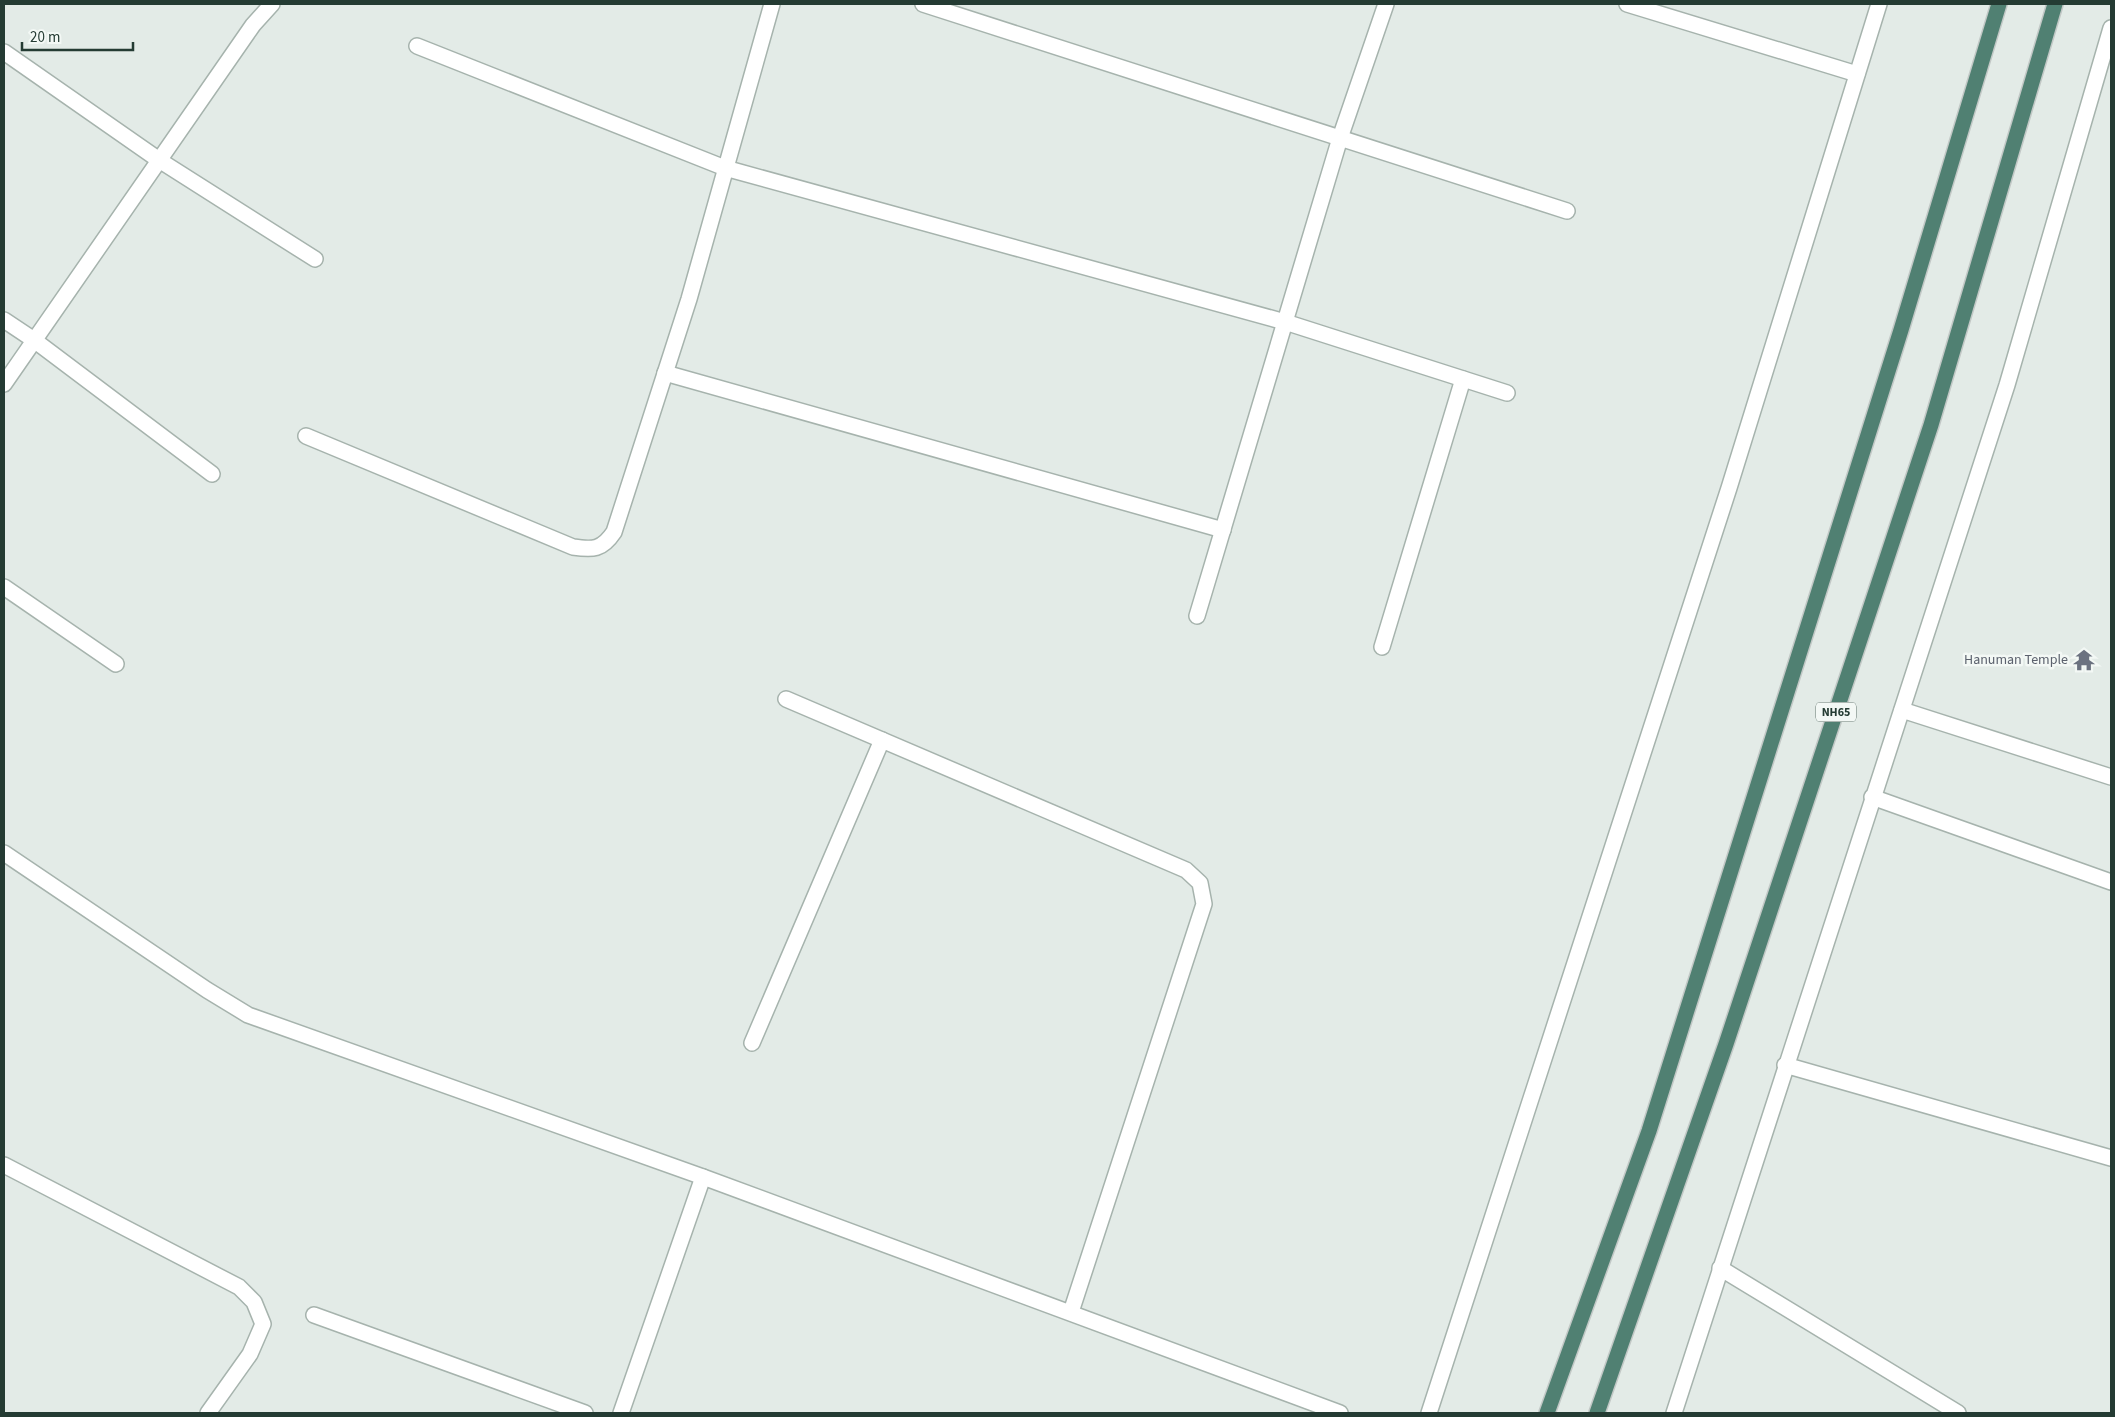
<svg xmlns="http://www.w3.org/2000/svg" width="2115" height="1417" viewBox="0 0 2115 1417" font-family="'Source Sans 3',sans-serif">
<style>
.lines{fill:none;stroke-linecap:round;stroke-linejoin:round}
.service-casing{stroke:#a6b3ad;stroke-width:18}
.minor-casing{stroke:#a6b3ad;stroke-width:18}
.tertiary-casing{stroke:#a6b3ad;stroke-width:18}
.trunk-casing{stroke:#c2c8c6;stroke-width:18}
.service{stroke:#fff;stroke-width:15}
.minor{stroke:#fff;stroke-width:15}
.tertiary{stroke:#fff;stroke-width:15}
.trunk{stroke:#508072;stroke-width:15}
.labels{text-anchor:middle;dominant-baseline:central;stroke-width:5;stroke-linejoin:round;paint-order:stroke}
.shield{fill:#f3f8f5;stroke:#62746d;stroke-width:1}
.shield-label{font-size:12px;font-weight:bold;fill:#243b33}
.worship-label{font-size:14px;fill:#5b616d;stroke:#f3f8f5;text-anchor:end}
</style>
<rect width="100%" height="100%" fill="#e3ebe7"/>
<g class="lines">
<g class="service-casing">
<path id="service" d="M1902,710l209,67"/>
</g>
<g class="minor-casing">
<g id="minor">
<path d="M923,4l644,207"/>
<path d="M1627,4l230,70"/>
<path d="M417,46l308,122 560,154 222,71"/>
<path d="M4,52l155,108 156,99"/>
<path d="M4,320l30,20 178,134"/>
<path d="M665,373l558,157"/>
<path d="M4,384l249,-359 19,-21"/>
<path d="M306,436l267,111c20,3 29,3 41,-15l75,-233 83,-295"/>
<path d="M4,587l112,77"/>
<path d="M1197,616l143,-478 46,-134"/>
<path d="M1382,647l81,-268"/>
<path d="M786,699l400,171 14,13 4,21 -133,408"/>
<path d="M1872,797l239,85"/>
<path d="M4,853l203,137 41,25 455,162 637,236"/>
<path d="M752,1043l130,-303"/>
<path d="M1785,1065l326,93"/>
<path d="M4,1165l235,122 15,15 9,22 -13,30 -42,59"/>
<path d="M1720,1268l238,145"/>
<path d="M314,1315l271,98"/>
<path d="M621,1413l82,-236"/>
</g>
</g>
<g class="tertiary-casing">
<g id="tertiary">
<path d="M1429,1413l300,-925 150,-484"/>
<path d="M1674,1413l333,-1028 104,-357"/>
</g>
</g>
<g class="trunk-casing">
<g id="trunk">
<path d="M1547,1413l102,-282 252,-801 98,-326"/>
<path d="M1597,1413l129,-369 205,-619 124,-421"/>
</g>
</g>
<use href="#service" class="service"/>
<use href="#minor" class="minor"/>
<use href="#tertiary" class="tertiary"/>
<use href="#trunk" class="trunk"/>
</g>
<defs>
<g id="temple-bare" transform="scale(1.725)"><path d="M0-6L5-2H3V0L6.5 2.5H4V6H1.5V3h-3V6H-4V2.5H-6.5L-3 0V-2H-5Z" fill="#6b7280" stroke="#f3f8f5" stroke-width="2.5" paint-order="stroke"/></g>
</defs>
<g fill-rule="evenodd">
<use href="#temple-bare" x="2084" y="660"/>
</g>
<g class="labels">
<rect class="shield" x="1816" y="702.5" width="40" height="19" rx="4"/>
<g class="shield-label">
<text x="1836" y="712">NH65</text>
</g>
<g class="worship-label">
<text x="2068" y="660">Hanuman Temple</text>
</g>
</g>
<rect width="2115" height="1417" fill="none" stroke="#243b33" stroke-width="10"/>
<path d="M22 42v8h111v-8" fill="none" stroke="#243b33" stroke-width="2.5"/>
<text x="30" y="42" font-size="15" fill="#243b33" stroke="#f3f8f5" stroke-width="4" paint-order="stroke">20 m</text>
</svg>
